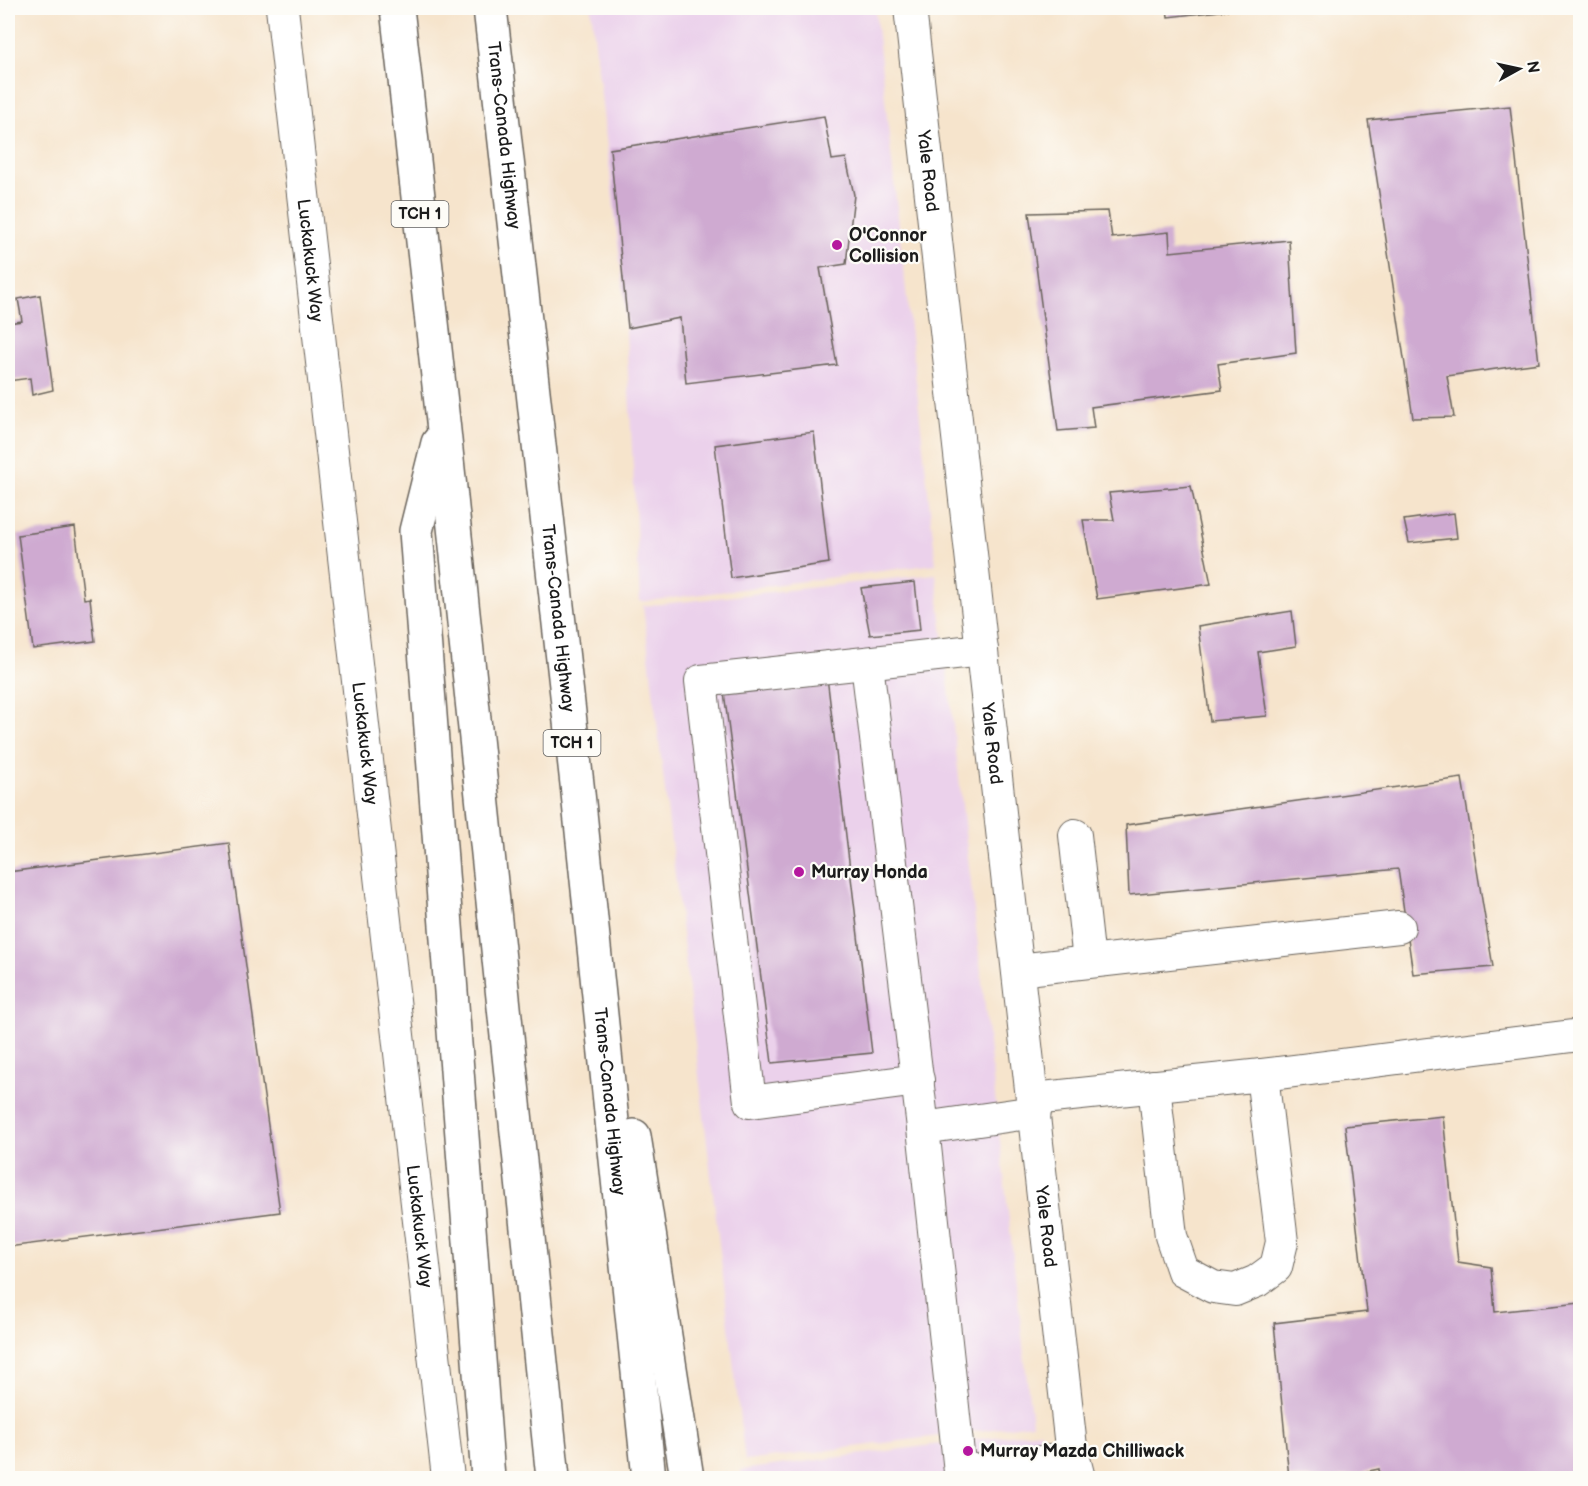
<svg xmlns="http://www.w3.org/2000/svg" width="1588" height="1486" viewBox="0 0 1588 1486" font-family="'Balsamiq Sans',sans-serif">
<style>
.built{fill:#ebd1eb}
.building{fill:#cfaad1}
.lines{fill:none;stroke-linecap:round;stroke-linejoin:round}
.minor-casing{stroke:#68625a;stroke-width:34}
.highway-casing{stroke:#68625a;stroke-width:36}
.minor{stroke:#fff;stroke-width:32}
.highway{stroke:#fff;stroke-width:33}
.poi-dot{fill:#b5179e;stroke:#fdfcf7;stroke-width:2}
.labels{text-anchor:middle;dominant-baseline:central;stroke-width:4.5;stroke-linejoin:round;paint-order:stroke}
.shield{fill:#fdfcf7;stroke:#605f5e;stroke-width:1.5}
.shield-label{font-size:16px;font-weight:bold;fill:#1c1c1c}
.street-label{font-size:18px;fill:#1c1c1c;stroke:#fdfcf7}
.poi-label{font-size:18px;font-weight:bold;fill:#1c1c1c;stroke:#fdfcf7;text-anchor:start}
</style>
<rect width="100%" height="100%" fill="#fdfcf7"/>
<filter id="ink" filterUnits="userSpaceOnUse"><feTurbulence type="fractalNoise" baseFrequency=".0167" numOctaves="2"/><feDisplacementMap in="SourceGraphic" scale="12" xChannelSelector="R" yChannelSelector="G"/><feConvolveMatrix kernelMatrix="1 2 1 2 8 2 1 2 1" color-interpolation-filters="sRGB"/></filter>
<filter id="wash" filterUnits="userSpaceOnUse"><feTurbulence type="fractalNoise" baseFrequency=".008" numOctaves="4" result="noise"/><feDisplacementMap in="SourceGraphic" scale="24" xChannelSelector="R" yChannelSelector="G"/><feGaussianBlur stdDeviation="1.35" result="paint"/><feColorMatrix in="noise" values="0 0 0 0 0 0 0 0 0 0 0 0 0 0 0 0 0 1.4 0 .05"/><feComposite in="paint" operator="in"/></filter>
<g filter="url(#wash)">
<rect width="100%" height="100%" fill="#f6e4cc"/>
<g class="built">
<path d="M591,8h284l61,556 -296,38 -16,-307z"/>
<path d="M936,574l96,850 -287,37 -102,-855z"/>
<path d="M1041,1431l6,47h-305l-1,-8z"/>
</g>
<g id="blocks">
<g class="building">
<path d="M1167,8h70v1l-69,8z"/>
<path d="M1510,106l29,257 -92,13 7,41 -41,1 -45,-298z"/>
<path d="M824,116l8,44 14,-2 8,37 -8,69 -26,4 17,97 -151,18 -6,-65 -52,10 -18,-179z"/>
<path d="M1108,211l4,27 57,-6 1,20 119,-12 7,113 -78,11 4,26 -131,17 3,21 -36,3 -29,-218z"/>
<path d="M40,295l13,95 -21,5 -2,-17 -22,3v-58l14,-2 -4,-22z"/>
<path d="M814,432l15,131 -98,15 -16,-133z"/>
<path d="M1191,486l20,98 -114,15 -14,-79h31l-5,-27z"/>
<path d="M1454,513l3,25 -48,5 -5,-23z"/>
<path d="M75,527l9,72 6,-1 5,43 -62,8 -15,-114z"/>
<path d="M915,582l5,48 -50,5 -9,-47z"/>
<path d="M1292,611l4,35 -38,6 9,64 -57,5 -12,-95z"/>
<path d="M827,677l45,376 -100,10 -48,-371z"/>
<path d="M1462,778l31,189 -80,7 -15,-105 -269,26 -3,-70z"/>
<path d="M229,843l51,369 -272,35v-375z"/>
<path d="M1443,1116l15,146 33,5 4,45 85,-9v175h-200l-1,-9 -43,9h-47l-15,-155 93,-11 -22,-186z"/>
</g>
</g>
</g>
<g filter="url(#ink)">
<use href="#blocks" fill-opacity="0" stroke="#68625a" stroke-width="1.5"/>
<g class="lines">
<g class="minor-casing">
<g id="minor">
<path id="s1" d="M282,8l166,1470"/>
<path id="s2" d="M910,8l161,1439 8,31"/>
<path d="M867,664l56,464 112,-16"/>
<path d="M1075,835l14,126"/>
<path d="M1018,970l381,-43"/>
<path d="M918,1080l-168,22 -49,-421 281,-31"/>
<path d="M1154,1086l17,150 12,35 30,16 22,3 22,-9 19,-14 6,-25 -20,-167"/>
<path d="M1033,1099l229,-24 318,-40"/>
<path d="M923,1128l37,344 114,-14"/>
</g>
</g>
<g class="highway-casing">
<g id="highway">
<path d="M397,8l46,413 110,1057"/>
<path id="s3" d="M490,8l88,785 71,685"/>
<path d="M438,443l-22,88 72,947"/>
<path d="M634,1136l53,342"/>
</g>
</g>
<use href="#minor" class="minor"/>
<use href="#highway" class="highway"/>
</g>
</g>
<g class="poi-dot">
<circle cx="837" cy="245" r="6"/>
<circle cx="799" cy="872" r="6"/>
<circle cx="968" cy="1451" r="6"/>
</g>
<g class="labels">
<g class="shield">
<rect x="391.5" y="201" width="57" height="26" rx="4.5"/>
<rect x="543.5" y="730" width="57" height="26" rx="4.5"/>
</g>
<g class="shield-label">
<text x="420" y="214">TCH 1</text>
<text x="572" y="743">TCH 1</text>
</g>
<g class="street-label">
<text stroke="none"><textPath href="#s3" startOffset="128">Trans-Canada Highway</textPath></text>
<text stroke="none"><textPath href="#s2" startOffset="164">Yale Road</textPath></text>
<text stroke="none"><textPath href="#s1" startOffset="254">Luckakuck Way</textPath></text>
<text stroke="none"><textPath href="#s3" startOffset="614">Trans-Canada Highway</textPath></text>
<text stroke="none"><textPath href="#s1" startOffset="740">Luckakuck Way</textPath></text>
<text stroke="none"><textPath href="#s2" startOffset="740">Yale Road</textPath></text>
<text stroke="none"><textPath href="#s3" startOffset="1100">Trans-Canada Highway</textPath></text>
<text stroke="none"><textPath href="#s1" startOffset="1226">Luckakuck Way</textPath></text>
<text stroke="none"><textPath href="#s2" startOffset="1226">Yale Road</textPath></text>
</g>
<g class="poi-label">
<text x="849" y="235">O'Connor<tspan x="849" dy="21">Collision</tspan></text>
<text x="811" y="872">Murray Honda</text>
<text x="980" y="1451">Murray Mazda Chilliwack</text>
</g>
</g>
<rect width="1588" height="1486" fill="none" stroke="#fdfcf7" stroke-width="30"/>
<g transform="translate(1519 69) rotate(82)" stroke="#fdfcf7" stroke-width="4.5" paint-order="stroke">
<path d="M0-4.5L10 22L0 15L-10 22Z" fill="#1c1c1c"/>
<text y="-9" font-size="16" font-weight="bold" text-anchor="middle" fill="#1c1c1c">N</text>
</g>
</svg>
